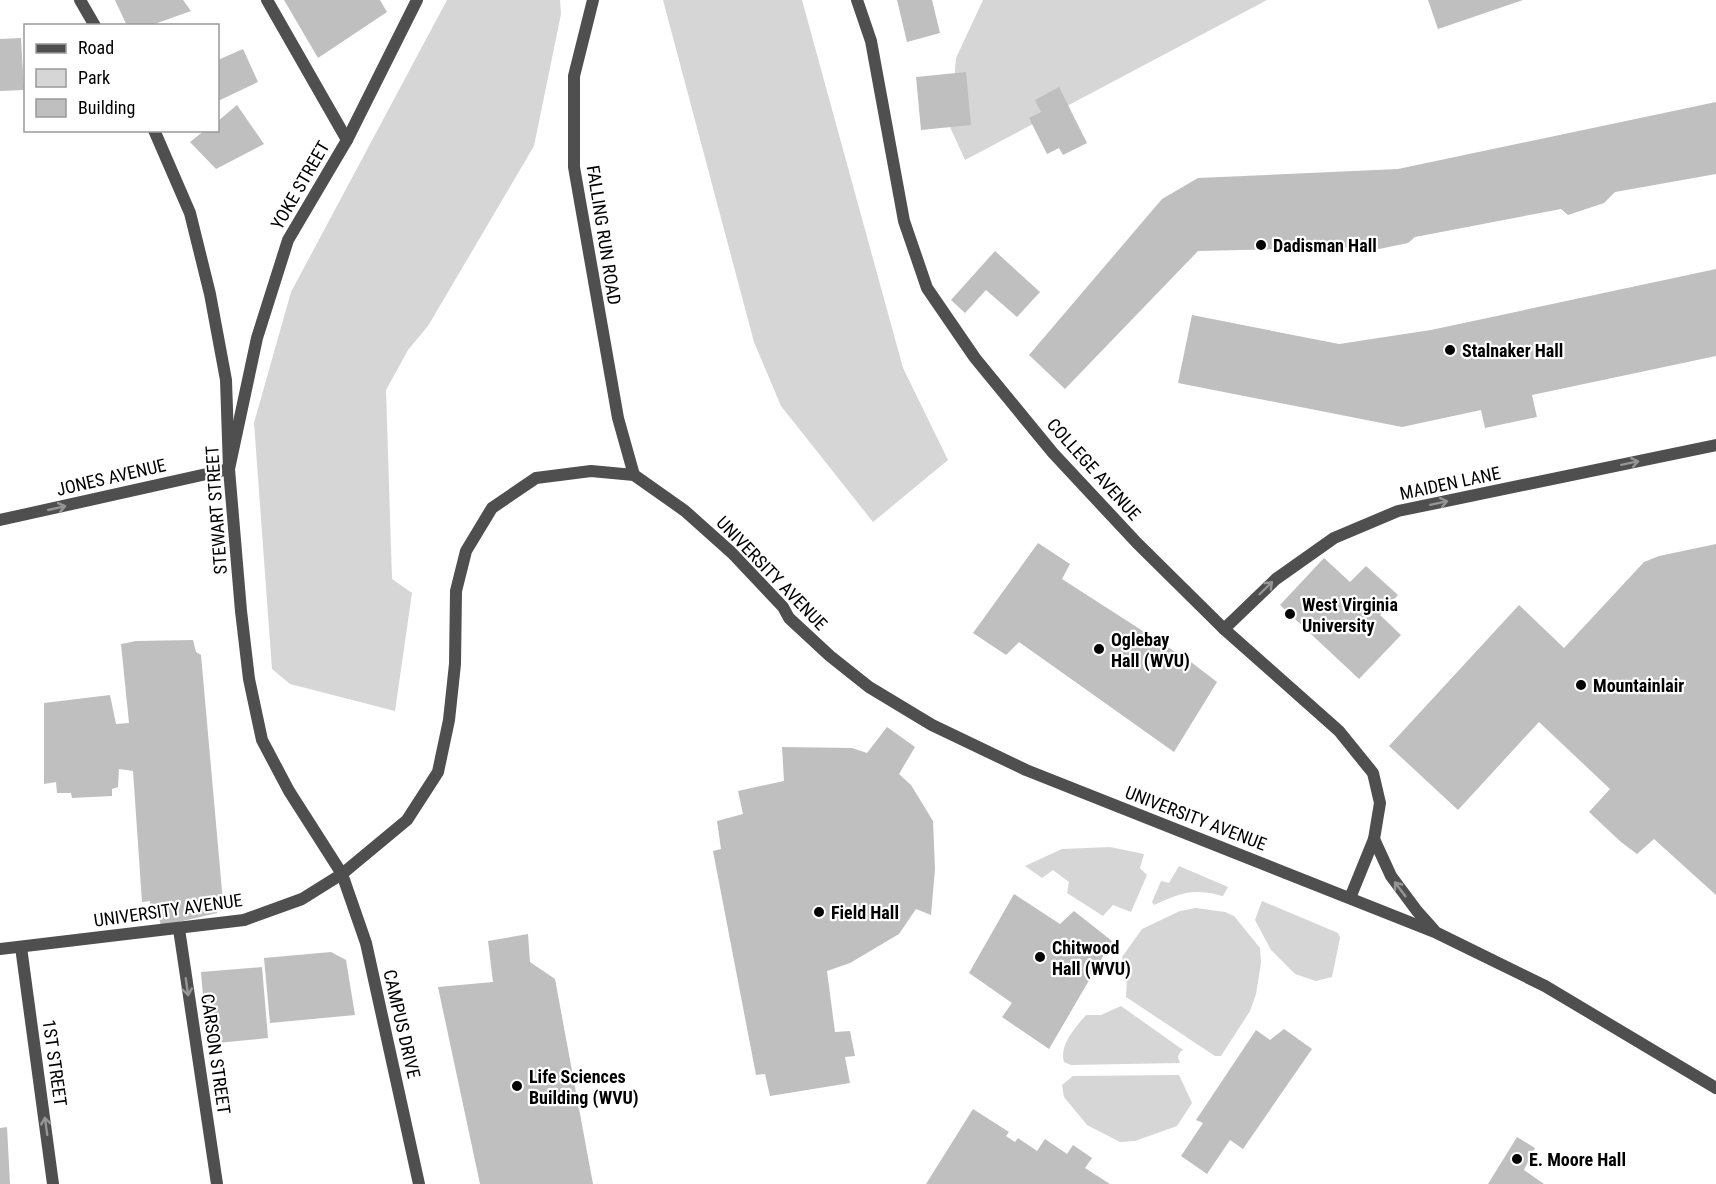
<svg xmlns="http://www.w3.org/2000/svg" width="1716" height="1184" viewBox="0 0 1716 1184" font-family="'Roboto Condensed',sans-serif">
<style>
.green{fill:#d6d6d6}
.building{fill:#bfbfbf}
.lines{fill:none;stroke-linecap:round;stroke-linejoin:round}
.minor{stroke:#4f4f4f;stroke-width:12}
.tertiary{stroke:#4f4f4f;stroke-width:12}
.oneway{stroke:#959595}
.poi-dot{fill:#000;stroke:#fff;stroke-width:2}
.labels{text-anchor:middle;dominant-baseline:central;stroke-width:4.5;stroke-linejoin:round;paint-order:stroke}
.street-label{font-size:18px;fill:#000;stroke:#fff}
.poi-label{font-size:18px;font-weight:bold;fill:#000;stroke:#fff;text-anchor:start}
</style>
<rect width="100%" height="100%" fill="#fff"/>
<g class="green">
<path d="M447,0h113l1,14 -27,132 -106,180 -20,24 -22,40 6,189 20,14 -17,118 -105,-27 -18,-15 -18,-246 37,-131z"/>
<path d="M663,0h139l101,368 45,92 -75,62 -92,-116 -27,-64z"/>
<path d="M983,0h284l-302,160 -15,-33 6,-69z"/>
<path d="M1110,847l34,7 -4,14 7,7 -16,37 -18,-7 -10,11 -36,-23 2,-11 -16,-12 -11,8 -17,-12 37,-17z"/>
<path d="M1179,866l49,21 -5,9c-30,-8 -41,-4 -69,9l-2,-3 9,-21 8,2z"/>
<path d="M1262,901l76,32 2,5 -8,39 -16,4 -21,-7 -24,-24 -16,-30z"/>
<path d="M1196,908l29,4 9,4 26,32 1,15 -5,31 -6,17 -29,45h-6l-89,-59 1,-20 -5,-20 20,-28 38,-18z"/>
<path d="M1121,1006l62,44 -3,2 -2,5 2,6 -109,2 -7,-3c-5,-17 12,-35 22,-47h15z"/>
<path d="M1179,1075l13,28 -15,23 -42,15 -15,1 -33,-17 -23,-28 -2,-12 11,-9z"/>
</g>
<g class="building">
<path d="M115,0h68l8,11 -42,15h-22z"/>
<path d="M284,0h96l7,12 -69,46z"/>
<path d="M897,0h35l8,33 -33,9z"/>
<path d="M1428,0h95l-85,29z"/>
<path d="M21,38l3,52 -24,1v-52z"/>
<path d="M243,49l15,33 -40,19v-41z"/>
<path d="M966,72l5,53 -50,5 -5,-53z"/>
<path d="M1059,87l28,56 -24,12 -4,-7 -12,6 -18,-36 12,-6 -6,-12z"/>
<path d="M1716,102v72l-101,18 -11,11 -36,12 -7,-6 -146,28 -7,6 -34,7 -10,-3 -166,4 -133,138 -36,-34 133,-156 36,-21 200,-9z"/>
<path d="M237,105l27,39 -48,25 -26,-27 15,-12h13v-9z"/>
<path d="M995,251l45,41 -23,25 -31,-27 -21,23 -14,-13z"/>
<path d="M1716,269v87l-184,39 5,22 -52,11 -4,-18 -79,17 -224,-44 14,-68 147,29 92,-14z"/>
<path d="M1038,543l32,21 -8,15 129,83 26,20 -43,70 -155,-110 -13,13 -33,-22z"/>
<path d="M1716,544v351l-62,-56 -17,15 -16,-12 -32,-30 21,-23 -71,-67 -81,88 -69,-64 130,-141 45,43 80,-86 15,-6z"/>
<path d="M1324,558l26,24 16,-16 32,29 -18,20 21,20 -42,44 -79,-74z"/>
<path d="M193,640l3,12 5,3 22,247 -7,-1 1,12 -56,13 -2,-8h-10l1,-17 -8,1 -9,-131 -14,-2 -1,18 -6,2v7l-40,2 -1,-5h-14l-1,-11 -12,2v-81l66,-8 6,29 13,-1 -8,-79 15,-3z"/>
<path d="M887,727l28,20 -16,27 12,11 22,36 2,48 -4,46 -15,-6 -17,25 -49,29 -23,8 8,61 15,-1 5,25 -10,1 5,26 -80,13 -5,-22 -9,1 -43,-224 8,-2 -4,-28 26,-7 -5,-23 46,-10 -2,-34 70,1 15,5z"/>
<path d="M1014,894l46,30 14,-13 38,30 -63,108 -47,-32 10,-14 -43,-30z"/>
<path d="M528,934l2,28 25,17 38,205h-113l-42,-197 55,-5 -5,-41z"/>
<path d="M331,952l15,8 9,55 -85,8 -6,-65z"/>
<path d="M262,967l6,71 -61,6 -6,-72z"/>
<path d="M1284,1029l28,20 -69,100 -13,-9 -23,34 -26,-18 22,-33 -7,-3 60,-90 14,10z"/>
<path d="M973,1109l36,23 -3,4 9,6 3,-4 19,13 8,-12 22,15 6,-9 19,13 -7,10 25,16h-184z"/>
<path d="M7,1127l3,57h-10v-56z"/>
<path d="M1517,1137l18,11 -11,22 20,14h-56z"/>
</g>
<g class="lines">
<g class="minor">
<path d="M267,0l80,140"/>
<path d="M593,0l-19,76v91l44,251 16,57"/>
<path d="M0,520l229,-51 28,-131 31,-98 59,-100 70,-140"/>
<path d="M1224,629l52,-50 58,-41 64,-27 318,-66"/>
<path d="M342,874l24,69 53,241"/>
<path d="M179,929l38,255"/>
<path d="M21,947l32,237"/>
</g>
<g class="tertiary">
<path d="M80,0l15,26"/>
<path d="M857,0l14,41 33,180 23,67 48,70 78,95 84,90 87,86 115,102 34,42 7,30 -6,36 -24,59"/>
<path d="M154,130l36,83 20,81 16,86 3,89 12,142 8,68 13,61 27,51 53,83"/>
<path d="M1374,839l17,37 26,35 17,19"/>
<path d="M0,949l244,-29 58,-21 40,-25 65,-54 31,-48 11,-52 6,-56 1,-73 10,-40 26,-43 44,-30 55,-7 43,4 51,36 47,42 51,54 6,11 41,38 39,31 63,38 94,45 411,163 108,53 171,102"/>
</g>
</g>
<defs><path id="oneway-shaft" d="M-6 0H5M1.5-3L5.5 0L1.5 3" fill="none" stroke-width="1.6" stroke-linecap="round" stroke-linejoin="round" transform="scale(1.5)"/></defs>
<g class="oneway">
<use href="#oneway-shaft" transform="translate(1630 463) rotate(-12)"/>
<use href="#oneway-shaft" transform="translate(1439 503) rotate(-12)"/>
<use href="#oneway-shaft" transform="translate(57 508) rotate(-13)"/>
<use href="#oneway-shaft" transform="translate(1266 588) rotate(-44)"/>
<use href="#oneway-shaft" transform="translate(1400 889) rotate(-127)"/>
<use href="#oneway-shaft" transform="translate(187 987) rotate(82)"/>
<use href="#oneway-shaft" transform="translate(46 1126) rotate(-98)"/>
</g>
<g class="poi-dot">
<circle cx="1261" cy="245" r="6"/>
<circle cx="1450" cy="350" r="6"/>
<circle cx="1290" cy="614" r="6"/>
<circle cx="1099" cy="649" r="6"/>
<circle cx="1581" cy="685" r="6"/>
<circle cx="819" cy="912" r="6"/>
<circle cx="1040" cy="957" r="6"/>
<circle cx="517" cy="1086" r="6"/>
<circle cx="1517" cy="1159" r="6"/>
</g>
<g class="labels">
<g class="street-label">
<text transform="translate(300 185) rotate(-60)">YOKE STREET</text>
<text transform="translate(604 235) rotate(81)">FALLING RUN ROAD</text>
<text transform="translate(1094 469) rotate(48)">COLLEGE AVENUE</text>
<text transform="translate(111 477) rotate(-13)">JONES AVENUE</text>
<text transform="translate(1450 483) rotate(-12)">MAIDEN LANE</text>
<text transform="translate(216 510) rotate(-94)">STEWART STREET</text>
<text transform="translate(772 573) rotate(46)">UNIVERSITY AVENUE</text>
<text transform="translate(1196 818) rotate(21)">UNIVERSITY AVENUE</text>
<text transform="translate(168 910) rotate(-8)">UNIVERSITY AVENUE</text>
<text transform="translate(402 1024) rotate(77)">CAMPUS DRIVE</text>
<text transform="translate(216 1054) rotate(82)">CARSON STREET</text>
<text transform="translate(55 1063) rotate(82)">1ST STREET</text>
</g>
<g class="poi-label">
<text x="1273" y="245">Dadisman Hall</text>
<text x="1462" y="350">Stalnaker Hall</text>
<text x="1302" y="604">West Virginia<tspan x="1302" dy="21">University</tspan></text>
<text x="1111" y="639">Oglebay<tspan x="1111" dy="21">Hall (WVU)</tspan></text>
<text x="1593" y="685">Mountainlair</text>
<text x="831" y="912">Field Hall</text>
<text x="1052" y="947">Chitwood<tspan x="1052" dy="21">Hall (WVU)</tspan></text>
<text x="529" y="1076">Life Sciences<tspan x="529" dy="21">Building (WVU)</tspan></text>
<text x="1529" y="1159">E. Moore Hall</text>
</g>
</g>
<rect x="24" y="24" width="195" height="108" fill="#ffffff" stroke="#999999" stroke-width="1.5"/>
<rect x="36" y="44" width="30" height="9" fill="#4f4f4f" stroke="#999999" stroke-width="1.5"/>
<text x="78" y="54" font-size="18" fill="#000000">Road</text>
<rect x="36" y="69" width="30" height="18" fill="#d6d6d6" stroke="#999999" stroke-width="1.5"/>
<text x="78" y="84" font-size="18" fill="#000000">Park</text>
<rect x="36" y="99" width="30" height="18" fill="#bfbfbf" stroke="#999999" stroke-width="1.5"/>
<text x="78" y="114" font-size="18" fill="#000000">Building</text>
</svg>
